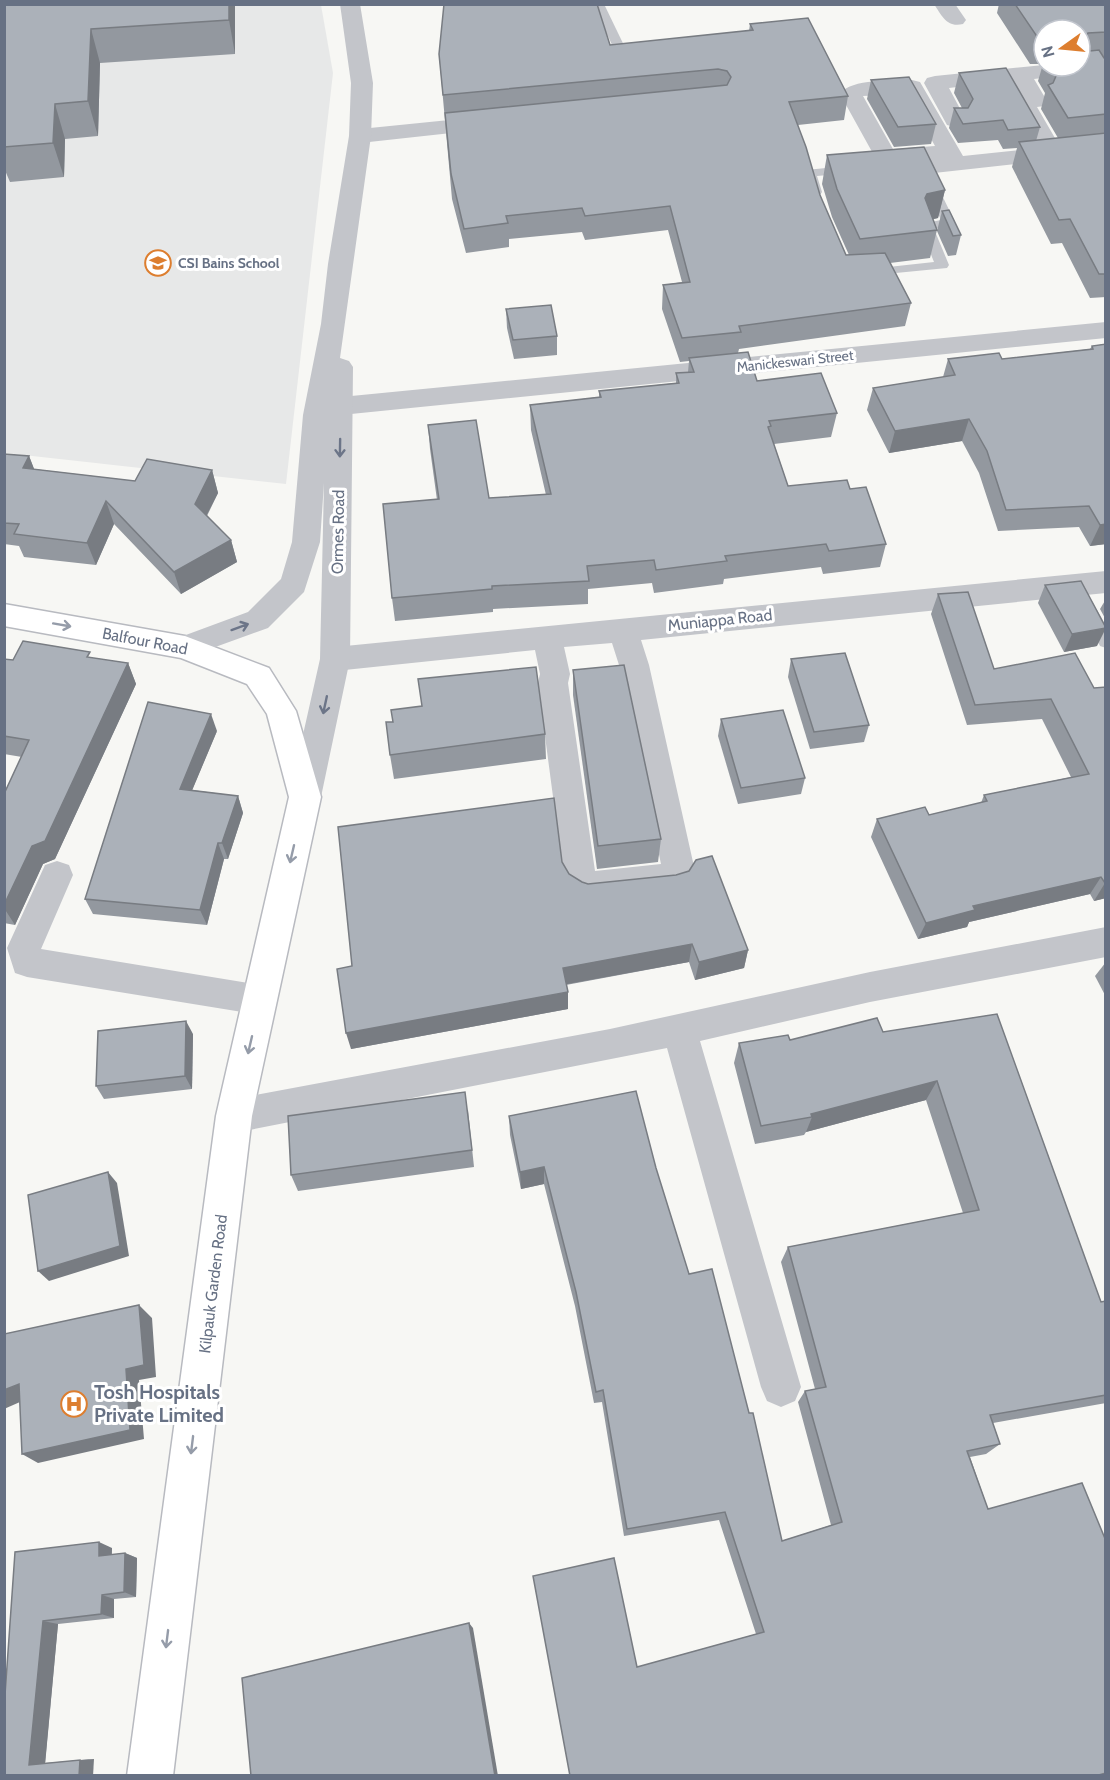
<svg xmlns="http://www.w3.org/2000/svg" width="1110" height="1780" viewBox="0 0 1110 1780" font-family="Cabin,sans-serif">
<style>
.built{fill:#e7e8e8}
.lines{fill:none;stroke-linecap:round;stroke-linejoin:round}
.secondary-casing{stroke:#b8bac0;stroke-width:3}
.service{fill:#c3c5ca;fill-rule:evenodd}
.minor{fill:#c3c5ca;fill-rule:evenodd}
.tertiary{fill:#c3c5ca;fill-rule:evenodd}
.secondary{fill:#fff;fill-rule:evenodd}
.wall{fill:#93989f;fill-rule:evenodd}
.shaded-wall{fill:#787c82}
.building{fill:#abb1b9;stroke:#787c82;stroke-width:1.5}
.oneway{stroke:#6c7588}
.oneway2{stroke:#959ca9}
.labels{text-anchor:middle;dominant-baseline:central;stroke-width:6;stroke-linejoin:round;paint-order:stroke}
.far-poi-label{font-size:14px;font-weight:bold;fill:#677184;stroke:#fff;text-anchor:start}
.far-street-label{font-size:14px;fill:#677184;stroke:#fff}
.street-label{font-size:16px;fill:#677184;stroke:#fff}
.near-poi-label{font-size:20px;font-weight:bold;fill:#677184;stroke:#fff;text-anchor:start}
</style>
<rect width="100%" height="100%" fill="#f7f7f4"/>
<path class="built" d="M5,5h316l12,68 -47,411 -281,-31z"/>
<g class="lines">
<g class="secondary-casing">
<path id="secondary" d="M4,604l181,32 84,32 27,43 25,86 -69,319 -79,660h-46l89,-660 73,-319 -22,-83 -20,-30 -66,-26 -177,-32z"/>
</g>
<g class="service">
<path d="M593,4h11l28,58 -2,2h-8l-2,-2z"/>
<path d="M846,166l4,1 2,3 -2,3 -33,3 5,16 -2,3h-8l-8,-22 2,-3z"/>
<path d="M930,179l6,4 19,39 -1,3 -20,4 15,36 -2,3 -82,8 -2,-3 2,-3 5,-1 64,-7 -14,-35 1,-3 20,-4 -17,-37z"/>
<path d="M1091,608l6,2 9,16v22l-6,-2 -17,-32 2,-4z"/>
</g>
<g class="minor">
<path d="M934,4h21l11,16 -3,4c-16,4 -21,-8 -29,-20z"/>
<path d="M1098,59l8,1v22l-8,-1 -6,-9 -58,7 13,22 -3,5 -7,1 22,38 47,-5v14l-172,19 -8,-2 -3,-5 4,-5 -33,3 -18,-5 -36,-65c11,-16 54,-13 72,-14l8,2 43,74 75,-8 -38,-66 -51,6 17,32 -3,5 -8,2 -8,-2 -23,-42 3,-5 8,-2 109,-11 36,1v-5zM906,94l29,52 -42,3 -30,-53z"/>
<path d="M489,116l8,2 3,5 -3,5 -137,15 -8,-2 -3,-5 3,-5 8,-2z"/>
<path d="M1106,322v16l-765,77 -9,-3 -4,-6 4,-6 9,-3z"/>
<path d="M1106,571v22l-465,47 8,25 46,206 -10,16 -12,4 -86,9c-12,-4 -18,-8 -23,-20l-26,-197 2,-9 -5,-24 -200,21 -11,-4 -4,-8 4,-8 11,-4zM612,643l7,22 42,199 -66,7 -27,-188 2,-9 -6,-27z"/>
<path d="M57,861l12,4 4,10 -32,74 219,36 12,4 5,11 -5,11 -12,4 -233,-38 -12,-4 -8,-25 38,-83z"/>
<path d="M1106,927v30l-236,45 -170,39 101,346 -6,14 -14,6 -14,-6 -6,-14 -94,-339 -433,85 -13,-5 -5,-12 5,-12 13,-5 376,-70 260,-57z"/>
</g>
<path class="tertiary" d="M340,4h20l13,79 -2,53 -31,222 9,3 4,6 -3,292 -29,138 -5,9 -11,4 -11,-4 -5,-9 31,-138 4,-176 -4,59 -16,50 -36,36 -83,30 -10,-3 -5,-8 5,-8 73,-27 33,-33 11,-37 11,-127 18,-91 7,-60 21,-128 2,-53z"/>
<use href="#secondary" class="secondary"/>
</g>
<g class="wall">
<path d="M4,4h231v50l-135,9 -2,73 -33,3 -1,38 -54,5 -6,-14z"/>
<path d="M999,4h107v49l-2,5h2v239l-16,1 -28,-55 -11,1 -39,-77 5,-19 -14,1 -5,-9 -40,3 -9,-15 5,-20h8l-8,-15 5,-20 81,54 -4,14 22,-3 -17,-29 4,-16 -7,-12 5,-17h-13l-33,-51zM1044,30h36v36h-36z"/>
<path d="M750,24l98,72 -4,24 -46,5 22,70 26,60h3l-17,-38 -10,-33 5,-29 118,35 -7,28 -5,1 4,11 -7,28 -40,5 21,40 -6,23 -166,23 -1,4 19,28 80,32 -6,24 -57,7 14,42 62,3 36,55 -6,23 -57,7 -2,-7 -97,12 -1,5 -69,9 -2,-10 -64,6v15l-95,5v3l-98,9 -3,-23 45,-98 -7,-51 -2,-24 61,73 57,-3 -15,-65 -1,-25 69,-8v-6l77,-8v-10l12,-1 1,-11 -9,1 -18,-53 1,-24 19,-3 -14,-52 -83,10 -3,-8 -73,7v8l-43,6 -14,-54 -13,-145 171,-9 139,-14z"/>
<path d="M871,80l65,44 -5,20 -37,3 -27,-48z"/>
<path d="M942,211l19,24 -5,20 -8,1 -11,-25z"/>
<path d="M506,309l51,27v19l-43,4 -7,-31z"/>
<path d="M1106,344v200l-16,2 -11,-19 -81,4 -19,-58 -17,-32 -73,12 -22,-43 6,-22 70,-11 5,-18h54l88,-10 2,-3z"/>
<path d="M4,454l25,2 5,13 101,12 77,-11 6,23 -11,23 24,24 6,22 -56,32 -67,-70 -18,41 -72,-8 -5,-11 -15,-2z"/>
<path d="M1045,585l52,61 -33,6 -26,-49z"/>
<path d="M938,594l56,75 100,19 12,210 -12,3 -4,-7 -121,28 -2,5 -49,12 -47,-102 6,-18 52,-4 52,-12 3,-8 87,-18 -29,-58 -75,6 -36,-111z"/>
<path d="M1106,599v21l-6,-11z"/>
<path d="M92,658l36,5 8,21 -81,175 -12,5 -28,61 -11,-2v-129l18,-37 -18,-3v-95l9,1z"/>
<path d="M791,659l78,66 -5,17 -54,7 -22,-72z"/>
<path d="M573,670l88,169 -3,23 -61,7 -24,-174z"/>
<path d="M721,719l84,59 -4,16 -63,10 -20,-68z"/>
<path d="M393,722l152,12 1,25 -152,20 -4,-24z"/>
<path d="M217,731l-25,59 46,6 5,17 -15,46h-4l-17,66 -114,-11 -8,-15z"/>
<path d="M562,862l7,12 13,8 6,2 88,-9 13,-4 59,79 -4,18 -49,12 -6,-18 -123,23 2,7v17l-217,40 1,-83z"/>
<path d="M1106,962v35l-11,-21z"/>
<path d="M997,1014l104,288 5,-1v102l-113,20 7,21 -14,10 -16,3 18,52 118,32v235h-5l-1,-2 -463,-107 119,-33 -37,-114 -95,16 -22,-134 -8,1 -19,-97 -31,-122 -23,5 -11,-54 -1,-19 147,52 33,106 93,267 49,-16 -33,-123 7,-11 10,-2 -34,-127 7,-15 175,-34 -37,-113 -120,32 -2,3 -49,9 -21,-81 5,-20 51,-3 93,-8z"/>
<path d="M193,1034l-1,55 -88,10 -8,-13z"/>
<path d="M468,1110l6,57 -176,24 -7,-16z"/>
<path d="M112,1548v7l13,-2 12,5 -1,39 -22,2v19l-56,6 -13,139 49,-4 -90,17 2,-108 1,3 8,-119z"/>
</g>
<g class="shaded-wall">
<path d="M229,4h6v50l-6,-34z"/>
<path d="M91,29l9,34 -2,73 -10,-35z"/>
<path d="M55,104l10,35 -1,38 -11,-34z"/>
<path d="M945,190l-7,28 -17,4 4,-24 2,-4z"/>
<path d="M969,419l-7,22 -73,12 6,-22z"/>
<path d="M29,456l9,23 -15,-11z"/>
<path d="M212,470l6,23 -17,33 -6,-22z"/>
<path d="M106,501l8,23 -18,41 -9,-22z"/>
<path d="M1106,524v20l-16,2 10,-21z"/>
<path d="M231,540l6,22 -56,32 -7,-22z"/>
<path d="M1106,628l-9,18 -33,6 8,-18z"/>
<path d="M128,663l8,21 -81,175 -12,5 -28,61 -11,-17v-3l28,-59z"/>
<path d="M211,714l6,17 -31,74 -6,-16z"/>
<path d="M238,796l5,17 -15,46 -6,-16z"/>
<path d="M218,843l6,16 -17,66 -7,-15z"/>
<path d="M1101,877l-11,17 -121,28 -2,5 -49,12 8,-16 47,-17z"/>
<path d="M1106,883v15l-12,3 11,-18z"/>
<path d="M692,944l-3,18 -127,23 1,-17z"/>
<path d="M748,950l-4,18 -49,12 4,-18z"/>
<path d="M568,992v17l-217,40 -5,-16z"/>
<path d="M186,1021l7,13 -1,55 -7,-13z"/>
<path d="M937,1081l-11,19 -120,32 6,-15 -1,-3z"/>
<path d="M544,1167v17l-23,5 -1,-17z"/>
<path d="M108,1172l9,11 12,73 -80,25 -11,-10z"/>
<path d="M139,1305l13,13 4,59 -17,3 5,59 -106,24 -16,-9 104,-85z"/>
<path d="M19,1384l17,11 -32,14v-19z"/>
<path d="M99,1542l13,6 -1,14 -12,-6z"/>
<path d="M125,1553l12,5 -1,39 -12,-5z"/>
<path d="M102,1595l12,4v19l-13,-4z"/>
<path d="M43,1621l15,3 -13,141h-16z"/>
<path d="M469,1623l4,5 25,148h-3z"/>
<path d="M4,1668h2l14,47 -16,-1z"/>
<path d="M94,1759l-1,17h-14l1,-16z"/>
</g>
<g class="building">
<path d="M4,4h225v16l-138,9 -3,72 -33,3 -2,39 -49,4z"/>
<path d="M444,4h153l13,41 143,-15 -3,-6 58,-6 40,78 -59,6 17,45 14,48 26,60 39,-2 26,50 -172,23 2,6 -59,6 -19,-53 27,-3 -20,-76 -85,10 -3,-8 -76,8 2,7 -44,6 -13,-55 -6,-61 282,-28 4,-8 -4,-6 -9,-2 -275,26 -4,-41z"/>
<path d="M1015,4h91v28l-18,1 -2,5h-6v-8h-36v8h-6z"/>
<path d="M1099,50l5,8h2v56l-38,4 -20,-33 5,-2 3,-7 -6,-10h30v-14z"/>
<path d="M1006,68l34,59 -32,3 -5,-10 -40,4 -9,-16h14l5,-9 -14,-26z"/>
<path d="M909,77l27,47 -38,3 -27,-47z"/>
<path d="M1106,133v141h-7l-29,-55 -11,1 -40,-78z"/>
<path d="M924,147l21,43 -18,4 -2,4 12,32 -77,9 -23,-50 -10,-34z"/>
<path d="M949,210l12,25 -8,1 -11,-25z"/>
<path d="M551,305l6,31 -44,4 -7,-31z"/>
<path d="M1106,344v180l-6,1 -11,-19 -83,4 -19,-59 -18,-32 -74,12 -22,-43 82,-13 -7,-16 51,-6 3,6 91,-10 -1,-3z"/>
<path d="M748,352l9,29 64,-8 16,40 -68,8 2,5 -3,1 20,59 59,-6 3,9 16,-2 20,57 -57,7 -3,-7 -101,12 2,5 -71,9 -2,-10 -67,6 2,15 -97,5v3l-100,9 -9,-94 56,-5 -11,-74 48,-5 13,78 62,-4 -21,-89 71,-8 -2,-6 80,-8 -3,-10 18,-1 -5,-14z"/>
<path d="M4,454l25,2 -6,12 112,13 12,-22 65,11 -17,34 36,36 -57,32 -68,-71 -19,42 -73,-9 5,-10 -15,-1z"/>
<path d="M1081,581l25,47 -34,6 -27,-49z"/>
<path d="M968,592l26,77 81,-16 19,35 12,-1v196h-1l-4,-6 -128,29 2,4 -49,13 -49,-104 48,-12 4,8 58,-14 -3,-6 105,-21 -38,-75 -76,6 -37,-111z"/>
<path d="M23,641l67,11 -3,5 41,6 -83,178 -13,5 -28,59v-111l25,-54 -25,-4v-77l9,1z"/>
<path d="M845,653l24,72 -55,7 -23,-73z"/>
<path d="M624,665l37,174 -63,7 -25,-176z"/>
<path d="M536,667l9,67 -155,21 -4,-33h7l-2,-12 31,-4 -4,-27z"/>
<path d="M148,702l63,12 -31,75 58,7 -16,47h-4l-18,67 -115,-11z"/>
<path d="M783,710l22,68 -64,10 -20,-69z"/>
<path d="M554,798l8,64 7,12 13,8 6,2 88,-9 13,-4 7,-11 16,-4 36,94 -49,12 -7,-18 -129,24 5,24 -222,41 -9,-64 15,-3 -14,-139z"/>
<path d="M997,1014l104,288 5,-1v94l-116,20 10,29 -33,7 21,58 94,-26 24,58v232l-11,3h-525l-37,-200 81,-18 23,109 127,-35 -39,-120 -98,17 -24,-139 -7,2 -20,-100 -32,-125 -24,5 -11,-56 127,-25 20,77 33,106 23,-5 37,144h4l29,128 60,-19 -37,-131 21,-4 -38,-140 191,-37 -42,-129 -126,33 1,3 -51,9 -22,-83 49,-8 2,5 87,-22 6,14z"/>
<path d="M186,1021l-1,55 -89,10 2,-55z"/>
<path d="M465,1092l7,58 -181,25 -3,-59z"/>
<path d="M108,1172l12,74 -82,25 -10,-76z"/>
<path d="M139,1305l5,60 -18,4 4,61 -108,24 -3,-70 -15,6v-56z"/>
<path d="M99,1542v14l26,-3 -1,39 -22,3 -1,19 -58,7 -14,144 51,-5 -1,16h-75v-67l11,-157z"/>
<path d="M469,1623l26,153h-244l-9,-98z"/>
</g>
<defs><path id="oneway-shaft" d="M-6 0H5M1.5-3L5.5 0L1.5 3" fill="none" stroke-width="1.6" stroke-linecap="round" stroke-linejoin="round" transform="scale(1.5)"/></defs>
<g class="oneway">
<use href="#oneway-shaft" transform="translate(340 448) rotate(91)"/>
<use href="#oneway-shaft" transform="translate(240 627) rotate(-20)"/>
<use href="#oneway-shaft" transform="translate(325 705) rotate(102)"/>
</g>
<g class="oneway2">
<use href="#oneway-shaft" transform="translate(62 625) rotate(10)"/>
<use href="#oneway-shaft" transform="translate(292 854) rotate(103)"/>
<use href="#oneway-shaft" transform="translate(250 1045) rotate(103)"/>
<use href="#oneway-shaft" transform="translate(192 1445) rotate(97)"/>
<use href="#oneway-shaft" transform="translate(167 1639) rotate(97)"/>
</g>
<defs>
<g id="school-ring" transform="scale(1.35)"><circle r="9.5" fill="#fff" stroke="#dd7e2f" stroke-width="1.5"/><path d="M0-5L7-2L0 1L-7-2ZM-4 1L0 2.5L4 1V4Q0 6-4 4Z" fill="#dd7e2f"/></g>
<g id="hospital-ring" transform="scale(1.35)"><circle r="9.5" fill="#fff" stroke="#dd7e2f" stroke-width="1.5"/><path d="M-5-5h3v3.5h4V-5h3V5h-3V1.5h-4V5h-3Z" fill="#dd7e2f"/></g>
</defs>
<g fill-rule="evenodd">
<use href="#school-ring" x="158" y="263"/>
<use href="#hospital-ring" x="74" y="1404"/>
</g>
<g class="labels">
<g class="far-poi-label">
<text x="178" y="263">CSI Bains School</text>
</g>
<g class="far-street-label">
<text transform="translate(795 361) rotate(-6)">Manickeswari Street</text>
</g>
<g class="street-label">
<text transform="translate(338 532) rotate(-89)">Ormes Road</text>
<text transform="translate(720 620) rotate(-6)">Muniappa Road</text>
<text transform="translate(145 641) rotate(11)">Balfour Road</text>
<text transform="translate(213 1284) rotate(-83)">Kilpauk Garden Road</text>
</g>
<g class="near-poi-label">
<text x="94" y="1392">Tosh Hospitals<tspan x="94" dy="23">Private Limited</tspan></text>
</g>
</g>
<rect width="1110" height="1780" fill="none" stroke="#677184" stroke-width="12"/>
<g transform="translate(1062 48) rotate(255)"><circle r="28" fill="#ffffff" stroke="#c2c6ce" stroke-width="1.5"/>
<path d="M0-4.5L10 22L0 15L-10 22Z" fill="#dd7e2f"/>
<text y="-9" font-size="16" font-weight="bold" text-anchor="middle" fill="#677184">N</text>
</g>
</svg>
